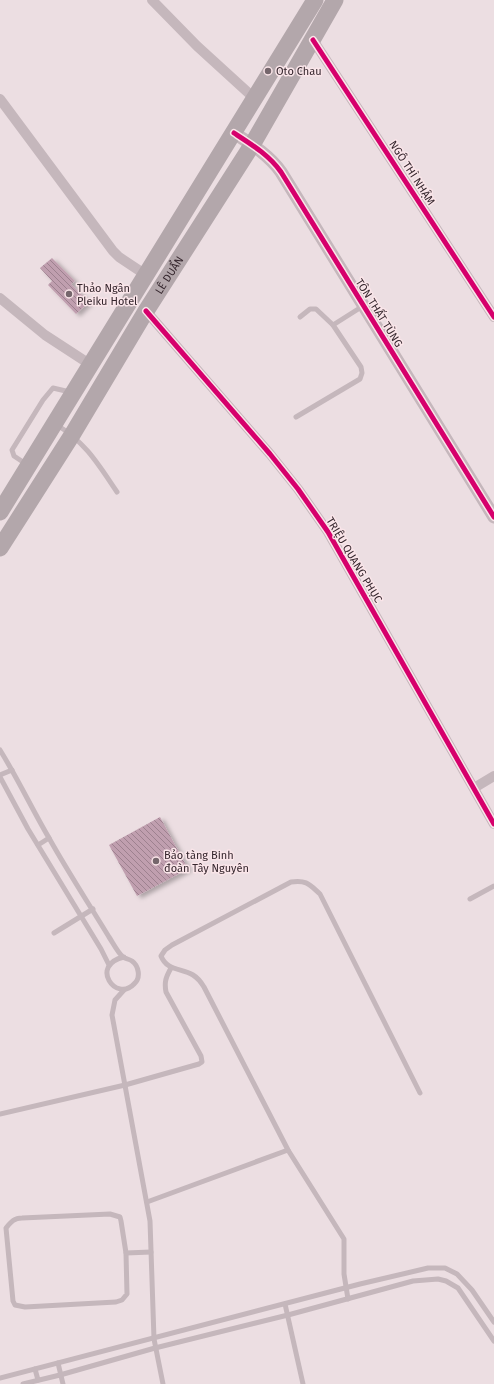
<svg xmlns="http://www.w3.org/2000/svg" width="494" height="1384" viewBox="0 0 494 1384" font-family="'Fira Sans',sans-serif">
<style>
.building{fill:url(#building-back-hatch);filter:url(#shadow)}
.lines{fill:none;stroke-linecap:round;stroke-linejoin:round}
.service{stroke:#c5b7bc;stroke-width:5}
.minor{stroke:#c5b7bc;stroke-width:10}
.tertiary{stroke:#c5b7bc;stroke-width:13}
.primary{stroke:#b3a7ab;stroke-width:17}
.cycleway-casing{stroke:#fae5e9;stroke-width:8}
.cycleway{stroke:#d6006c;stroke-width:5}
.poi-dot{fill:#75666c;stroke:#fae5e9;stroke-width:1.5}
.labels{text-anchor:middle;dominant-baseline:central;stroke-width:3;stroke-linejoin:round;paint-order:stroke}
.poi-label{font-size:11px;fill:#35262d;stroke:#fae5e9;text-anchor:start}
.street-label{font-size:11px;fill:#35262d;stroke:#fae5e9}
</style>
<defs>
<pattern id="building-back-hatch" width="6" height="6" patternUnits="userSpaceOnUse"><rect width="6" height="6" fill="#c09faf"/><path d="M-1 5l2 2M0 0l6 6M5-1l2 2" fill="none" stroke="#9d818f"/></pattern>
<filter id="shadow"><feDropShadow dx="4" dy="2.5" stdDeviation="2" flood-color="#0004"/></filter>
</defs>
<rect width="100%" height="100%" fill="#ecdee2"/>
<g class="building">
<path d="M52,258l23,23 -4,3 18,18 -13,12 -28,-29 4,-4 -12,-13z"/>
<path d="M160,817l28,52 -51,27 -28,-51z"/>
</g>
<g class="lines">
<g class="service">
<path d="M300,317l10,-8h6l17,16"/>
<path d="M296,417l64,-38 2,-6 -1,-6 -28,-42 30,-19"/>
<path d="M57,425c29,18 41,39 60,67"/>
<path d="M26,464l-12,-8 -2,-6 31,-50 10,-12 17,4"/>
<path d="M0,750c18,29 32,59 49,88 19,34 40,66 60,99 4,6 9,16 14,20 3,2 6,2 9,4 7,5 9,17 2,23 -18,19 -45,-19 -10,-27"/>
<path d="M0,775l12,-5"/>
<path d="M0,777l28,52 73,120 8,16"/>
<path d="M38,845l11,-7"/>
<path d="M470,899l24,-13"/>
<path d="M54,933l39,-24"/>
<path d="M124,990l-9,10 -3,15 38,206 4,118 9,45"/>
<path d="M0,1114l125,-29 74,-21 3,-2 -1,-6 -35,-64c-2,-10 0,-15 5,-24"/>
<path d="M147,1202l141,-52"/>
<path d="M110,1214l10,3 1,4 5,32 1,41 -5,6 -6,2 -91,5 -10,-2 -2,-4 -7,-73c5,-6 8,-10 16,-10z"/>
<path d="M126,1253l25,-1"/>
<path d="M348,1299l-4,-25v-35l-56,-89 -84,-163c-3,-5 -6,-9 -11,-12 -12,-7 -26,-4 -32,-19l4,-6 7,-5 119,-63c16,-2 18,2 29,12l100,199"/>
<path d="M285,1304l18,80"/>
<path d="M58,1363l5,21"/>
<path d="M35,1369l3,11"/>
<path d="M0,1378l360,-94 68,-16h17l12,6 15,16 22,32"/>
<path d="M23,1384l37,-9 95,-27 133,-33 125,-34 25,-2 8,2 12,7 36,53"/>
</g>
<g class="minor">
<path d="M152,0l45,46 57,52"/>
<path d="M313,40l181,277"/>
<path d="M0,99l113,152 6,6 27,18"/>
<path d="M0,298l45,37 46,30"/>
<path d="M146,311l124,143 28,35 30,43 166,292"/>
<path d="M474,788l20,-12"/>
</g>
<path class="tertiary" d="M234,133c17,11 35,22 47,39l213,345"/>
<g class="primary">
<path d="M0,512l315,-512"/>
<path id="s1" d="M0,548l72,-113 74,-124 106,-166 83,-145"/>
</g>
<g class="cycleway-casing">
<g id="cycleway">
<path d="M313,40l181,277"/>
<path d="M234,133c17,11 35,22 47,39l213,345"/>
<path d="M146,311l124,143 28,35 30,43 166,292"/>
</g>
</g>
<use href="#cycleway" class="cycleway"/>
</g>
<g class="poi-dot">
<circle cx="268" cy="71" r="4"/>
<circle cx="69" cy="294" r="4"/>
<circle cx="156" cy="861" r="4"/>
</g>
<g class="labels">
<g class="poi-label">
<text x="276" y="71">Oto Chau</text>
<text x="77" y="288">Thảo Ngân<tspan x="77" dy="13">Pleiku Hotel</tspan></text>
<text x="164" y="855">Bảo tàng Binh<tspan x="164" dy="13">đoàn Tây Nguyên</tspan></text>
</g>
<g class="street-label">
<text transform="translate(412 173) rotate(57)">NGÔ THÌ NHẬM</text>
<text stroke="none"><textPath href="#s1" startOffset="321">LÊ DUẨN</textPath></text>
<text transform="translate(379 313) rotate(58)">TÔN THẤT TÙNG</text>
<text transform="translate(354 560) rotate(59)">TRIỆU QUANG PHỤC</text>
</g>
</g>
</svg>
